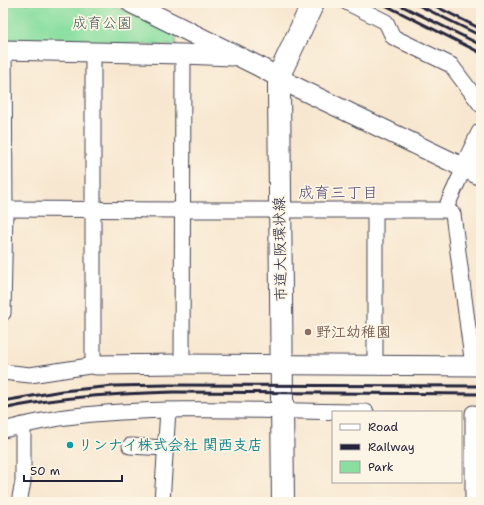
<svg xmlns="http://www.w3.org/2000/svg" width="484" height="505" viewBox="0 0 484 505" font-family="'Shantell Sans','Klee One',sans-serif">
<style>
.green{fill:#8adea0;stroke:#56806e}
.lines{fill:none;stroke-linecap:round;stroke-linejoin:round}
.minor-casing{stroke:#424051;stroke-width:17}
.tertiary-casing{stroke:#424051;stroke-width:21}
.primary-casing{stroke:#424051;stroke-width:24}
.minor{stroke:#fff;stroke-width:15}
.tertiary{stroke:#fff;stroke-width:19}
.primary{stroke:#fff;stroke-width:22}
.rail{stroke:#22223b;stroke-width:3}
.education-dot{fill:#8d6e63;stroke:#fcf5e5;stroke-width:1.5}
.culture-dot{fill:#0f9aa8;stroke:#fcf5e5;stroke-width:1.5}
.labels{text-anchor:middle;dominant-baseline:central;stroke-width:3.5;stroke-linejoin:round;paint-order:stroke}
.park-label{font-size:15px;fill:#415a59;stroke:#fcf5e5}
.street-label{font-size:15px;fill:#22223b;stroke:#fcf5e5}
.education-label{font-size:15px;font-weight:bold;fill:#785e54;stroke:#fcf5e5;text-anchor:start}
.culture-label{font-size:15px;font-weight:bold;fill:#0d838f;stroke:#fcf5e5;text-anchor:start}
.neighbourhood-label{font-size:16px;fill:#544c76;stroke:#fcf5e5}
</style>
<rect width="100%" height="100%" fill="#fcf5e5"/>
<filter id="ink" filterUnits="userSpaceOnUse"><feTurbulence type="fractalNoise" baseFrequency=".025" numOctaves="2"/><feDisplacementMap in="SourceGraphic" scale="8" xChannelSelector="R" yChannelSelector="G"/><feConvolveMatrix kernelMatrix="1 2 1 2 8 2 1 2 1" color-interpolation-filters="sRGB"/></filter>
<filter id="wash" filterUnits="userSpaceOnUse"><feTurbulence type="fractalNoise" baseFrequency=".012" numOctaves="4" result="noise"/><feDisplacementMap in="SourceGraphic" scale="16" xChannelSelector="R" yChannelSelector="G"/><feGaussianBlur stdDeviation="0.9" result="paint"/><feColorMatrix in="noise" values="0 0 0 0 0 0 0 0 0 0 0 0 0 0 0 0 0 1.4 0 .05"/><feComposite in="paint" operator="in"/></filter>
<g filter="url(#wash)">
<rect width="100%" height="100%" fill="#f8e7d0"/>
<path class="green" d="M3,3h107l66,32v11l-173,-6z"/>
</g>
<g filter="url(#ink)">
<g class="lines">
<g class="minor-casing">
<g id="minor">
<path d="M348,3l38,19 7,15 58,28 30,40"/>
<path d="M3,209l179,1h266l5,4 20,152"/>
<path d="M445,210l19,-42"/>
<path d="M3,313l2,-104 -1,-159"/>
<path d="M182,364l1,-310"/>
<path d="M93,365v-314"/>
<path d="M375,365v-155"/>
<path d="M3,372l27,3 66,-10"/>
<path d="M3,430c21,-5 42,-10 63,-13 98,-12 201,-6 300,-5"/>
<path d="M130,446l35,2"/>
<path d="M19,502l4,-20v-57"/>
<path d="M162,502l6,-92"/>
<path d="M473,502v-89"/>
</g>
</g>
<g class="tertiary-casing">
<g id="tertiary">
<path d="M131,3l127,63 38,21 185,89"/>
<path d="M3,50l180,4 49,2"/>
<path d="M464,168l17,-35"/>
<path d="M96,365l86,-1 299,2"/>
</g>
</g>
<g class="primary-casing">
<path id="primary" d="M283,502l-4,-413v-11l3,-9 31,-66"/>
</g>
<use href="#minor" class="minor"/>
<use href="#tertiary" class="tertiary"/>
<use href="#primary" class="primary"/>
<g class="rail">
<path d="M381,3l100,50"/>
<path d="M396,3l85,42"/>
<path d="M414,3l67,33"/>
<path d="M429,3l52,26"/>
<path d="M3,401l59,-10 52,-5 53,-1 314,1"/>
<path d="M3,409c56,-13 114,-15 171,-17l307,2"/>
</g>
</g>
</g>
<circle class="education-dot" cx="308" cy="332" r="4"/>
<circle class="culture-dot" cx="70" cy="445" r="4"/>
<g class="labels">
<g class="park-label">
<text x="102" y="23">成育公園</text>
</g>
<g class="street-label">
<text transform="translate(280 249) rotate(-91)">市道大阪環状線</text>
</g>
<g class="education-label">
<text x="316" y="332">野江幼稚園</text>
</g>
<g class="culture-label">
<text x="78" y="445">リンナイ株式会社 関西支店</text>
</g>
<g class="neighbourhood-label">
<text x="338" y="192">成育三丁目</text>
</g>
</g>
<rect width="484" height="505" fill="none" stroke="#fcf5e5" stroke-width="16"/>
<rect x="332" y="411" width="130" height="72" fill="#fcf5e5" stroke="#a5a1a1"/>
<rect x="340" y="424" width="20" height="6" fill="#ffffff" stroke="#a5a1a1"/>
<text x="368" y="431" font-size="12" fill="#22223b">Road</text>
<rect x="340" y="444" width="20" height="6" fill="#22223b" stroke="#a5a1a1"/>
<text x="368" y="451" font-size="12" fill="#22223b">Railway</text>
<rect x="340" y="461" width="20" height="12" fill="#8adea0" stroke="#a5a1a1"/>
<text x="368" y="471" font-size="12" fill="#22223b">Park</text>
<path d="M24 475v6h98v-6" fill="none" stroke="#22223b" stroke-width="2"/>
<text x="30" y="475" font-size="12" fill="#22223b" stroke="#fcf5e5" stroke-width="3" paint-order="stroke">50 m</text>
</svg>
